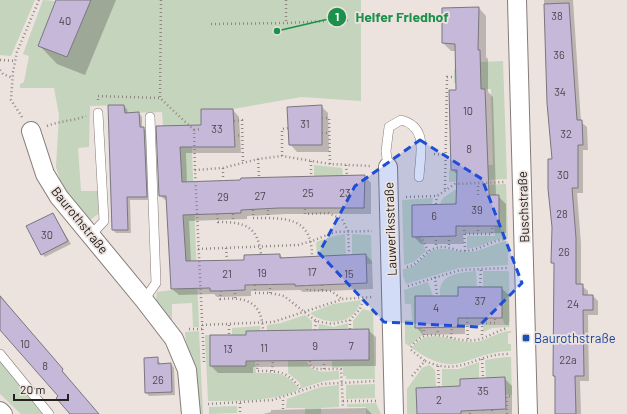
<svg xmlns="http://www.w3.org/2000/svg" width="627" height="414" viewBox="0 0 627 414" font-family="Barlow,sans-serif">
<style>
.green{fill:#c5d4bc}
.shadow{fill:#0003}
.building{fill:#c5b8d9;stroke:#7a777f}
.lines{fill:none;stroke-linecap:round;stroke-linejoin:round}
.service-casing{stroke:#857c79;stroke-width:10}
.minor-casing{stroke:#857c79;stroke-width:20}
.path{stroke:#8e8885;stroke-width:2.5;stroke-dasharray:1 3;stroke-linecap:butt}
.service{stroke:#fff;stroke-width:9}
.minor{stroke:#fff;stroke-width:18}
.marked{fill:#1d4ed8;fill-opacity:0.2;stroke:#1d4ed8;stroke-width:3;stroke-dasharray:8 5;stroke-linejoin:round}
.transit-dot{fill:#1a4fb4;stroke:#ece2de;stroke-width:1.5}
.labels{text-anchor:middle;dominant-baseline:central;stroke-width:3.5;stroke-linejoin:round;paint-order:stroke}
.number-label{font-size:11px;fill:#4c474e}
.street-label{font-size:13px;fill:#24211f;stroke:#ece2de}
.transit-label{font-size:13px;fill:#164399;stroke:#ece2de;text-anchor:start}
.leader{fill:none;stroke:#1b914c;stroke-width:1.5}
.callout-dot{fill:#1b914c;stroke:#ece2de;stroke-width:1.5}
.mark-label{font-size:12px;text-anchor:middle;font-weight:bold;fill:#fff}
.callout-label{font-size:14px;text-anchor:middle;font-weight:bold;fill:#1b914c;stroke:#ece2de;stroke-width:3.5;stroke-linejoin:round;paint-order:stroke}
</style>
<rect width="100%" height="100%" fill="#ece2de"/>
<g class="green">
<path d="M0,0h35l-24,56 -11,-1z"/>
<path d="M43,0l12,1 -16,45 28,11 24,-57h270v101l-60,-4 -68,12h-32v17l-10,1 8,200h-6l-1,-24 -20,1v17l-16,-20 1,-9 30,-4 -8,-162h-16l-1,-14 -37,1 -1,-8 -34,1 -1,41 -11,1 3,43h17v23l-8,6 -28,-34 -6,-19 3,-52 -5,-27h-34v-4l4,-2 5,-26 -6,-2z"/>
<path d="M503,61l4,118 -58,3v-12l39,-1v-4h5l-2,-76h-14l-2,-7 -21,1v-14l27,-1 -1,-6z"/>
<path d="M314,165l28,3 1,8h-29z"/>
<path d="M506,184l2,54c-15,0 -26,9 -41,11v-13h28l-1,-10h5l-18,-30v-11z"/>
<path d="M458,188l-2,16h-16c2,-8 11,-11 18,-16z"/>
<path d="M433,198l-1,7h-20v31h8l6,15 -12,11 -10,3 -2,-65z"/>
<path d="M345,234l1,21 -29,1 -1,-14 18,-6z"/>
<path d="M352,234l19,1 1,29h-6v-10h-14z"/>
<path d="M508,241v24l-49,3 -53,16 -3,-8v-7c15,-1 19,-14 31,-19 11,-4 24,3 36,2 14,-1 25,-10 38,-11z"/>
<path d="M476,271l1,16 -19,9h-18c-2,-23 19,-23 36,-25z"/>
<path d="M483,271h26l1,50 -1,2 1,4 -18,1 -9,4v-7h22l-3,-7v-31h-19z"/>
<path d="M428,282l5,14h-18v31l7,1 1,7 -14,11 -4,-3v-23h7l-1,-16h-6l-1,-14z"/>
<path d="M361,300c-5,24 -34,27 -51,13l23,-9z"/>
<path d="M363,309l10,3 2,67h-29v-3h-3v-9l-11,1v-8l37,-1v-30h-16v-8z"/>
<path d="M305,315l7,6v9l-15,1 1,30h9c4,14 19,10 32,10v8l-15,2 -22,7 -3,-6 -11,-9v-12l-6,-1 -15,-29v-6l14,-2z"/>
<path d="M348,323v6l-30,1 1,-6 15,3z"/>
<path d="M260,326v5h-14v4h-14v-7z"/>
<path d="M199,331l4,83h-3c-1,-15 -1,-31 -5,-46 -3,-13 -10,-23 -10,-36z"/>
<path d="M511,331v2h-3v11h3v7c-47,1 -51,31 -99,-3 17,-24 42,-3 64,-6 13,-2 22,-11 35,-11z"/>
<path d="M205,335h5v31h36v-6l9,1 1,12c20,0 30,-2 43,16 -21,13 -67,12 -91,12z"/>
<path d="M505,357h6l1,38 -7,-1 -19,-16 -1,-18z"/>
<path d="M0,362l43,52h-22l-21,-20z"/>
<path d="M479,362v16l-19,1v7l-18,1v-18h17z"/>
<path d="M429,365l6,5 1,17 -19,27h-10v-25l15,-21z"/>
<path d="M375,384v14l-29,1v-14z"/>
<path d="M339,385v22l-18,1v6h-16v-6h-19l1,-9 33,-12z"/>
<path d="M376,403l5,11h-15v-7h-19v-3z"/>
<path d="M237,406v7l-28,1v-7z"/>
</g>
<g class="shadow">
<path d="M57,0h59l-31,75 -28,-11 -18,-19z"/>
<path d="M544,0h29l8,122 6,5 1,23h-5v43h-6l4,51v41l7,6v5h5l5,5v14h-10l1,66h-9l1,33h-25v-36l-2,-2 1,-111 -3,-2 1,-103z"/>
<path d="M479,8l7,8v41l2,2v33l5,5 3,99h2l8,8v29l-43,1 1,10h-43l-8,-8 44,-31 1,-30 -6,-5 5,-79 -1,-40h-5l-8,-8z"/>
<path d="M124,106l3,3 1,5 11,-1 3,4v11l5,3 3,69h-20l1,33h-15l-3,-3z"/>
<path d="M321,106l7,7 1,39h-32l-7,-8z"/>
<path d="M233,110l6,7 2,36h-55l1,30 178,-7 6,7v31h-85l-39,2v3l-58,2 2,41 54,-1 35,-6 3,3 83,-3 6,6 1,28 -70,3 -3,-2 -49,1v5l-34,1 -3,-3 -35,1 -7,-6 -4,-87 -8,-6 -3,-69 45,-1z"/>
<path d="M53,214l18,30 -26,13 -3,-3z"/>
<path d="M501,288l8,7v30h-44v9l-42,1 -7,-8z"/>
<path d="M0,295l98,119h-27l-12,-18 -59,-70z"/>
<path d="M368,330l8,7v29l-123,1v6h-35l-7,-7 36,-30z"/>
<path d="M157,358l4,7 10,-1 3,4 1,27 -26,1 -3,-4z"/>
<path d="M504,378l8,8v28h-94l43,-27z"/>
<path d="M366,408l6,6h-109l8,-2v-2z"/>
</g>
<g class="building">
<path d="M56,0h35l-24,57 -29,-11z"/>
<path d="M569,3l8,117h5l1,25h-5v43h-6l4,50v46h7v11h10v15h-10l1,66h-9l1,38h-21v-38h-2l1,-113h-3l1,-36 -4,-38v-30h4l-5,-56 -3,-99z"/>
<path d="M479,7l-1,43h2l1,39h4l4,106h10v31h-43v10l-44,1v-32l44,-1 1,-34h-6l-2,-80h7l-1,-46 -13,-1v-35z"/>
<path d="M108,105h16l1,8 14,-1 1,15h4l3,70h-20l1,33h-16z"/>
<path d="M322,105v40h-33l-2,-38z"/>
<path d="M201,109h32l2,38h-55l2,35 58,-2 1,-2 124,-3 -1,33h-85l-38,2v3l-58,2 3,46 58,-1v-5l36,-1v4l86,-4 1,29 -72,3v-2l-50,1v5l-24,1h-11v-3l-39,1 -5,-93h-7l-3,-70 45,-1z"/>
<path d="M53,213l15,28 -27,14 -15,-29z"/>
<path d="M458,287h44v31h-44v9l-43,1v-32h43z"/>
<path d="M0,296l63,73 -1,2 37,43h-29l-14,-16 2,-2 -58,-66z"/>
<path d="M369,329v31l-123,1v5h-36v-31h36v-4z"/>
<path d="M158,357v7l13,-1 1,29 -27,1 -1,-35z"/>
<path d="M505,377l1,32 -45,2v3h-44l-1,-26 44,-2v-7z"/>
</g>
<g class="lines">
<g class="service-casing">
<g id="service">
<path d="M388,167l-2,-16 3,-24 12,-7c28,7 19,35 18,57"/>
<path d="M91,235l13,-14 -6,-108"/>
<path d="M144,300l12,-17 -6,-166"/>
<path d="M0,354l49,60"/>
</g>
</g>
<g class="minor-casing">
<g id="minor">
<path d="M517,0l11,414"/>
<path d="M31,131l14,43 14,23 85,103 30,39 13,31 4,44"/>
<path d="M388,167l6,247"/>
<path d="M0,411l3,3"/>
</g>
</g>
<g class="path">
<path d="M161,0l-1,98 34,32"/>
<path d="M286,0v23l64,-3"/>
<path d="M211,24l75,-1"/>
<path d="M0,60l15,1"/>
<path d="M0,70l3,4 10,4"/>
<path d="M98,100v-4l62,2"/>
<path d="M22,117l-11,-17 2,-28 4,-20 22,-52"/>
<path d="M322,118h7l1,46"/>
<path d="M234,121l8,-1 1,44"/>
<path d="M47,126c13,-5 26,-5 39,-10"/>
<path d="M322,133h7"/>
<path d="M234,135l8,1"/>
<path d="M434,154l12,1"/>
<path d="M282,156v-27l6,-1"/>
<path d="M258,159l1,18"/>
<path d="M311,161v15"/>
<path d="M346,165l1,11"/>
<path d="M223,168v13"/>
<path d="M195,170l-1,-40 7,-1"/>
<path d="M445,189l2,-112h7"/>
<path d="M478,195v-12"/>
<path d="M406,197l31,-1 18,-12 50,-2"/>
<path d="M436,204l1,-8"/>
<path d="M305,209v5l23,-1 14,6 6,12 1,23"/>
<path d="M253,210v8c32,0 59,-2 59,38"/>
<path d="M268,210v8"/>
<path d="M217,214l1,8c27,0 40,4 43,33"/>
<path d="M233,214v8"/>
<path d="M464,226l1,25"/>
<path d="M478,226v8"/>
<path d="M465,234h27v-8"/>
<path d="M421,236l7,15"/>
<path d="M436,236v11"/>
<path d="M449,236v12"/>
<path d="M226,248l1,12"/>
<path d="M198,249l100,-4 14,-4 23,-9 37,-1"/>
<path d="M407,267c12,-2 17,-16 29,-19 10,-4 20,4 30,3 14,-1 26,-11 39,-12"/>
<path d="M435,277l2,19"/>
<path d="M255,285v8h15l14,3 32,25 16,3 18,-4 10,-11 4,-12"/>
<path d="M307,285v5l24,1 11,8"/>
<path d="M322,285v5"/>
<path d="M408,286l52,-16 47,-2"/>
<path d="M480,287l1,-19"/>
<path d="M221,291l-1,8c26,-2 42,2 43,32"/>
<path d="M270,293v-9"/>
<path d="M235,298v-7"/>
<path d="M467,318l1,23"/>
<path d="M482,318v20"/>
<path d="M350,320v9"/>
<path d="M482,323h13v-5"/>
<path d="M202,325l71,-3 70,-23 30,-2"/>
<path d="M229,325v10"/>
<path d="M437,327l1,7"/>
<path d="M189,329h14"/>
<path d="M315,330l1,-9"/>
<path d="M424,335v-7"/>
<path d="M451,338l1,-11"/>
<path d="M411,347c19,-25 40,-3 65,-7 11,-2 20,-9 32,-12"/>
<path d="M411,350l14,11"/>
<path d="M482,359l1,19"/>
<path d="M258,360l-1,11c23,0 31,0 45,20"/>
<path d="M310,361v4l5,4h26l2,38"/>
<path d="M204,362l-9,-192 28,-2 35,-9 24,-3 48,8 40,2"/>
<path d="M438,366l1,21"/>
<path d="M324,369v-8"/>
<path d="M272,371l1,-11"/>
<path d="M412,376l13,-15c37,16 49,-7 83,-7"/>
<path d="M343,401h34"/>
<path d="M240,403v10"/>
<path d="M208,404l64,-4 50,-16 54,-3"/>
<path d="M283,409v-11"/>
<path d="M483,410v4"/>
<path d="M492,410l1,4"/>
<path d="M470,414v-3"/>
<path d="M507,414v-18h4"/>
</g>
<use href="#service" class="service"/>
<use href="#minor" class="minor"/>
</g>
<path class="marked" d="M420,140l62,39 40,104 -44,44 -94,-5 -65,-69 36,-67z"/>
<rect class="transit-dot" x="522" y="334" width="8" height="8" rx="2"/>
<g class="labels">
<g class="number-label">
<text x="557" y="15">38</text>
<text x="65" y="20">40</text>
<text x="559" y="54">36</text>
<text x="560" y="91">34</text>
<text x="468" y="110">10</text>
<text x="305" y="123">31</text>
<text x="217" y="128">33</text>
<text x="566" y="133">32</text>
<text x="469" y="148">8</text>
<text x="563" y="174">30</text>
<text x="308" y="192">25</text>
<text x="345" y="192">23</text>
<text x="260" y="195">27</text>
<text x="223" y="196">29</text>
<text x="477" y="209">39</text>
<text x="562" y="213">28</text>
<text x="434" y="215">6</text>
<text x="47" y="234">30</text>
<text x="564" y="251">26</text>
<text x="312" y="271">17</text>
<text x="262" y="272">19</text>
<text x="227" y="273">21</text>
<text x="349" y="273">15</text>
<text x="480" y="300">37</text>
<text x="573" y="303">24</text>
<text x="436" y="307">4</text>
<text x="25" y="343">10</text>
<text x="315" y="345">9</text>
<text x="351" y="345">7</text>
<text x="264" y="347">11</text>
<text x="228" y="348">13</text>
<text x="568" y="359">22a</text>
<text x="45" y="365">8</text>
<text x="158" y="379">26</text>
<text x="483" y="390">35</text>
<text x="439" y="399">2</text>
</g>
<g class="street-label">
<text transform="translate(523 207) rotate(-92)">Buschstraße</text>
<text transform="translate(80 220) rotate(51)">Baurothstraße</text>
<text transform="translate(390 229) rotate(-92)">Lauweriksstraße</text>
</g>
<g class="transit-label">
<text x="534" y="338">Baurothstraße</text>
</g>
</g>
<path class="leader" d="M277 31L337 17"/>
<g class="callout-dot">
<circle cx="277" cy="31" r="4"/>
<circle cx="337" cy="17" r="10"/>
</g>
<g class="mark-label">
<text x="337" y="21">1</text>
</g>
<g class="callout-label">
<text x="402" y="22">Helfer Friedhof</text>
</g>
<path d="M14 394v6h54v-6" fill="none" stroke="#24211f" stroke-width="2"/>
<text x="20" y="394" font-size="12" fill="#24211f" stroke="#ece2de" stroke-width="3" paint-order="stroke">20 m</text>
</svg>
